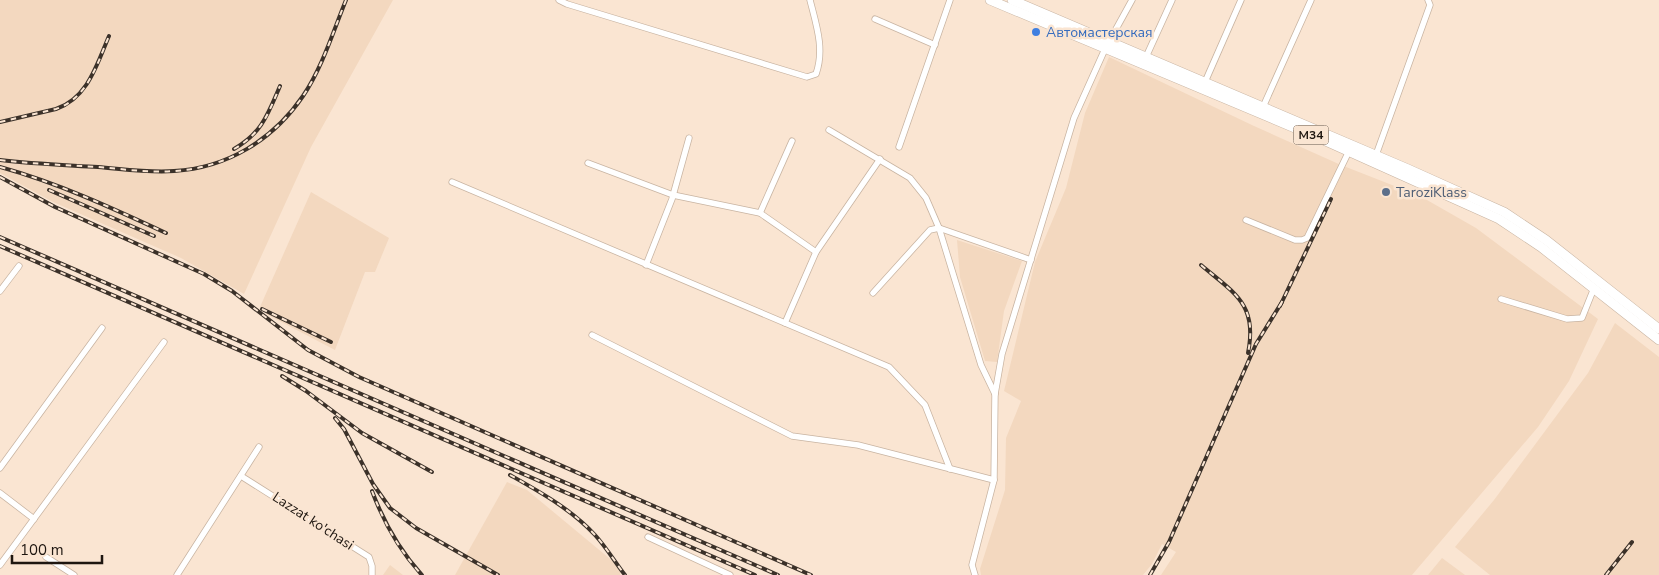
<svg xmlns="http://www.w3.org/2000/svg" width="1659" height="575" viewBox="0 0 1659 575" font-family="'Nunito Sans',sans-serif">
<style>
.built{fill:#f3d8bf}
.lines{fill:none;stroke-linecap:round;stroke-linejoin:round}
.street-casing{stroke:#c8b4a2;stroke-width:7}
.primary-casing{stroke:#c8b4a2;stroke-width:10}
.street{stroke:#fff;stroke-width:5.5}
.primary{stroke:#fff;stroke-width:9}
.rail-casing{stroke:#3b3129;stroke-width:4}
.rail{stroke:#fae5d2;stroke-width:2;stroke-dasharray:5.5;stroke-linecap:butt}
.shop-dot{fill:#3f7fe0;stroke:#fae5d2;stroke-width:2}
.service-dot{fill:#5c6f8a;stroke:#fae5d2;stroke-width:2}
.labels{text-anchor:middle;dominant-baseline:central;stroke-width:5;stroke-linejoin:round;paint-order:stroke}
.shield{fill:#fae5d2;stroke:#60544a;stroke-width:1}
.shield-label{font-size:12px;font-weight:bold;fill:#1e1610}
.shop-label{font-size:14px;fill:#366cbe;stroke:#fae5d2;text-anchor:start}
.service-label{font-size:14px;fill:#4e5e75;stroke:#fae5d2;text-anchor:start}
.street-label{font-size:14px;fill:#1e1610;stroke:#fae5d2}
</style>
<rect width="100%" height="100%" fill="#fae5d2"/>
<g class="built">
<path d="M0,0h393l-82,147 -67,147 -63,-36 -128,-56 -53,-29z"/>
<path d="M1109,57l145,69 87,39 79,31 56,32 122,91 -29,62 -31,46 -126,148h-251l15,-23 -14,-8 -10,20 -9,11h-162l-1,-6 25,-79 1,-52 15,-37 -17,-10 31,-129 31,-74 19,-75z"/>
<path d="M311,192l78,46 -14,34h-10l-30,78 -69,-36 1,-4 -7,-3z"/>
<path d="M957,240l65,21 -18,50 -7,51 -12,-1 -25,-84z"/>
<path d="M1615,323l44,34v218h-169l-35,-28 39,-47 94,-127z"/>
<path d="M507,482l20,8 94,78 -1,7h-165z"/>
<path d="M1442,558l23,17h-37z"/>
<path d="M390,565l13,10h-20z"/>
</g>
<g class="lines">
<g class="street-casing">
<g id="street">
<path d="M559,0l8,4 240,73 9,-3c9,-25 0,-50 -6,-74"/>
<path d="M875,19l60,26"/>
<path d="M1146,57l26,-57"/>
<path d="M1205,82l36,-82"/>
<path d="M1263,107l48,-107"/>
<path d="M829,130l81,48 16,20 13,30 42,137 14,29"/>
<path d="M899,147l51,-147"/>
<path d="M1376,155l54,-150 -2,-5"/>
<path d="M588,163l85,32 87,18 56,39"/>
<path d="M452,182l437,185 36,38 25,64"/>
<path d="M760,213l32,-72"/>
<path d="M1246,220l49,20h7l5,-2 42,-87"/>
<path d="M646,265l26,-66 17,-61"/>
<path d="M0,291l19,-25"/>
<path d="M873,293l57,-63 9,-2 92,32"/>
<path d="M1501,299l66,20 15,-1 12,-30"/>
<path d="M785,323l31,-71 64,-93"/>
<path d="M592,335l200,101 66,9 136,35"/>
<path d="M0,468l102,-140"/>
<path d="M241,476l128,81 3,9v9"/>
<path d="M0,493l34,26"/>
<path d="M648,537l82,38"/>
<path d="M46,557l28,18"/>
<path d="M0,565l164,-223"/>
<path d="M177,575l82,-128"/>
<path d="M975,575l-3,-10 22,-85 1,-86 7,-40 72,-236 31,-69 27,-49"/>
</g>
</g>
<g class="primary-casing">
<g id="primary">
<path d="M990,0l331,139 178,80 42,28 118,93"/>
<path d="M1012,0l396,169 96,43 42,28 113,89"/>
</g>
</g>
<use href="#street" class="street"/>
<use href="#primary" class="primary"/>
<g class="rail-casing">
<g id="rail">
<path d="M0,122l56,-13c32,-11 41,-45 53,-73"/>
<path d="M234,149c28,-16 34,-35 46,-63"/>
<path d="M0,160c33,4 65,5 98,7 25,2 51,6 76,4 53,-3 99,-31 129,-75 19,-28 30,-64 43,-96"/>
<path d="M0,167c58,16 112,41 166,66"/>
<path d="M0,177l55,30 149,67 28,17 76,59 51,27 452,198"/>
<path d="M49,190l105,46"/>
<path d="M0,237l778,338"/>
<path d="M0,246l755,329"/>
<path d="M1201,265c33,28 57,39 47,88"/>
<path d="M1280,306l51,-107"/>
<path d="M262,309l69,33"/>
<path d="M282,376l24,15 56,42 70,39"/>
<path d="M335,418l9,11 29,55 17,24 26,20 82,47"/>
<path d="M510,475c30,17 61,34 85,60 11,12 20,27 30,40"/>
<path d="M372,491c12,32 27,59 50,84"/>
<path d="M1150,575l19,-33 87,-198 26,-42"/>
<path d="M1606,575l26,-33"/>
</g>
</g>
<use href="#rail" class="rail"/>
</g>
<circle class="shop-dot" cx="1036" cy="32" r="5"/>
<circle class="service-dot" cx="1386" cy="192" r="5"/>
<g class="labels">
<rect class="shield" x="1293.5" y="125.5" width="35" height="19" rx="4"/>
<g class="shield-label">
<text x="1311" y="135">M34</text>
</g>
<g class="shop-label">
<text x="1046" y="32">Автомастерская</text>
</g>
<g class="service-label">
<text x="1396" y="192">TaroziKlass</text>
</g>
<g class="street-label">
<text transform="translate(313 521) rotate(33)">Lazzat ko'chasi</text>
</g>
</g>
<path d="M12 555v8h90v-8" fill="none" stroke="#1e1610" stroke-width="2.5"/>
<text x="20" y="555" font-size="15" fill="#1e1610" stroke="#fae5d2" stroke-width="4" paint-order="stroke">100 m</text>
</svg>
